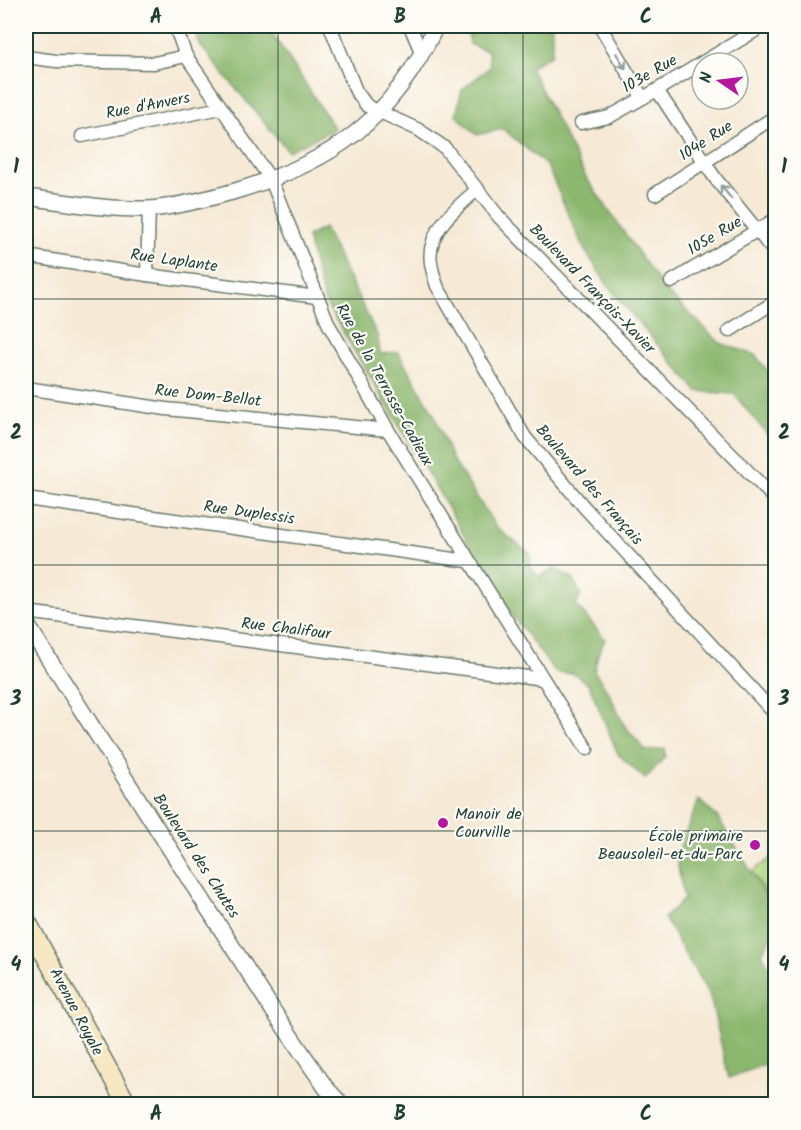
<svg xmlns="http://www.w3.org/2000/svg" width="801" height="1130" viewBox="0 0 801 1130" font-family="Kalam,sans-serif">
<style>
.green{fill:#b0d67f;stroke:#688a5a;stroke-width:1.5}
.forest{fill:#8cb76e;stroke:#567a51;stroke-width:1.5}
.lines{fill:none;stroke-linecap:round;stroke-linejoin:round}
.minor-casing{stroke:#6a796c;stroke-width:15}
.tertiary-casing{stroke:#6a796c;stroke-width:18}
.secondary-casing{stroke:#6a796c;stroke-width:21}
.minor{stroke:#fff;stroke-width:12}
.tertiary{stroke:#fff;stroke-width:15}
.secondary{stroke:#f7e8c3;stroke-width:18}
.oneway{stroke:#8f9e9a}
.grid{fill:none;stroke:#1f3d34;stroke-width:1.5;stroke-opacity:0.55}
.poi-dot{fill:#b5179e;stroke:#fdfcf7;stroke-width:2}
.labels{text-anchor:middle;dominant-baseline:central;stroke-width:4.5;stroke-linejoin:round;paint-order:stroke}
.street-label{font-size:16px;fill:#1f3d34;stroke:#fdfcf7}
.poi-label{font-size:16px;fill:#1f3d34;stroke:#fdfcf7;text-anchor:start}
.neatline{fill:none;stroke:#1f3d34;stroke-width:2}
.grid-label{font-size:20px;text-anchor:middle;font-weight:bold;fill:#1f3d34}
</style>
<rect width="100%" height="100%" fill="#fdfcf7"/>
<filter id="ink" filterUnits="userSpaceOnUse"><feTurbulence type="fractalNoise" baseFrequency=".0167" numOctaves="2"/><feDisplacementMap in="SourceGraphic" scale="12" xChannelSelector="R" yChannelSelector="G"/><feConvolveMatrix kernelMatrix="1 2 1 2 8 2 1 2 1" color-interpolation-filters="sRGB"/></filter>
<filter id="wash" filterUnits="userSpaceOnUse"><feTurbulence type="fractalNoise" baseFrequency=".008" numOctaves="4" result="noise"/><feDisplacementMap in="SourceGraphic" scale="24" xChannelSelector="R" yChannelSelector="G"/><feGaussianBlur stdDeviation="1.35" result="paint"/><feColorMatrix in="noise" values="0 0 0 0 0 0 0 0 0 0 0 0 0 0 0 0 0 1.4 0 .05"/><feComposite in="paint" operator="in"/></filter>
<g filter="url(#wash)">
<rect width="100%" height="100%" fill="#f6e9d5"/>
<path class="green" d="M775,855v55l-23,-38z"/>
<g class="forest">
<path d="M193,26h65l14,7 63,96 -47,22 -89,-107z"/>
<path d="M468,26h84v28l-22,13 56,111 77,110 57,55 35,12 20,25v64l-41,-50 -37,-3 -86,-101 -27,-41 -37,-83 -44,-37 -26,6 -21,-20 6,-25 28,-23 -2,-16 -19,-7z"/>
<path d="M324,228l54,109 2,17 18,-2 36,62 18,45 44,68 34,27 1,14 8,9 15,-9 18,10 9,16 -5,11 29,34 -7,15 -4,17 15,22 15,32 22,26 19,-2v8l-20,22 -27,-25 -29,-69 -16,-12h-17l-59,-78 -44,-79 -129,-216 -17,-63z"/>
<path d="M699,800l19,18 57,92v21l-13,22 13,27v84l-2,-3 -44,17 -19,-82 -46,-78 20,-19 -8,-43z"/>
</g>
</g>
<g filter="url(#ink)">
<g class="lines">
<g class="minor-casing">
<g id="minor">
<path d="M175,26l11,30 85,124 58,145 59,105 199,319"/>
<path d="M330,26l26,65 11,15 52,24 26,18 54,69 277,283"/>
<path d="M410,26l12,28"/>
<path d="M600,26l42,71"/>
<path d="M26,57l30,4 98,2 32,-7"/>
<path d="M657,90l58,88 61,76"/>
<path d="M581,123l28,-6 48,-27 106,-64"/>
<path d="M82,136l139,-28"/>
<path d="M478,189c-22,19 -52,42 -47,74 1,8 4,16 6,23l88,151 60,71 191,207"/>
<path d="M655,194l121,-78"/>
<path d="M26,256l121,19 170,22"/>
<path d="M147,275l2,-66"/>
<path d="M671,282l105,-63"/>
<path d="M729,331l47,-30"/>
<path d="M26,388l140,21 222,21"/>
<path d="M26,499l442,62"/>
<path d="M26,610l8,3 509,66"/>
</g>
</g>
<g class="tertiary-casing">
<g id="tertiary">
<path d="M26,197c40,5 81,13 122,12 23,-1 62,-11 84,-17 100,-29 159,-71 204,-166"/>
<path d="M26,623l248,389 52,76 15,16"/>
</g>
</g>
<g class="secondary-casing">
<path id="secondary" d="M26,920l101,184"/>
</g>
<use href="#minor" class="minor"/>
<use href="#tertiary" class="tertiary"/>
<use href="#secondary" class="secondary"/>
</g>
<defs><path id="oneway-shaft" d="M-6 0H5M1.5-3L5.5 0L1.5 3" fill="none" stroke-width="1.6" stroke-linecap="round" stroke-linejoin="round" transform="scale(1.5)"/></defs>
<g class="oneway">
<use href="#oneway-shaft" transform="translate(621 61) rotate(59)"/>
<use href="#oneway-shaft" transform="translate(726 192) rotate(-129)"/>
</g>
</g>
<path class="grid" d="M278,26v1078M523,26v1078M26,299h750M26,565h750M26,831h750"/>
<g class="poi-dot">
<circle cx="443" cy="823" r="6"/>
<circle cx="755" cy="845" r="6"/>
</g>
<g class="labels">
<g class="street-label">
<text transform="translate(650 74) rotate(-30)">103e Rue</text>
<text transform="translate(148 106) rotate(-11)">Rue d'Anvers</text>
<text transform="translate(706 141) rotate(-33)">104e Rue</text>
<text transform="translate(715 236) rotate(-31)">105e Rue</text>
<text transform="translate(174 261) rotate(8)">Rue Laplante</text>
<text transform="translate(592 289) rotate(46)">Boulevard François-Xavier</text>
<text transform="translate(384 385) rotate(61)">Rue de la Terrasse-Cadieux</text>
<text transform="translate(208 396) rotate(6)">Rue Dom-Bellot</text>
<text transform="translate(589 485) rotate(49)">Boulevard des Français</text>
<text transform="translate(249 513) rotate(8)">Rue Duplessis</text>
<text transform="translate(286 629) rotate(7)">Rue Chalifour</text>
<text transform="translate(196 856) rotate(57)">Boulevard des Chutes</text>
<text transform="translate(76 1012) rotate(62)">Avenue Royale</text>
</g>
<g class="poi-label">
<text x="455" y="814">Manoir de<tspan x="455" dy="18">Courville</tspan></text>
<text x="743" y="836" text-anchor="end">École primaire<tspan x="743" dy="18">Beausoleil-et-du-Parc</tspan></text>
</g>
</g>
<rect width="801" height="1130" fill="none" stroke="#fdfcf7" stroke-width="66"/>
<g transform="translate(720 81) rotate(284)"><circle r="28" fill="#fdfcf7" stroke="#a4b0a9" stroke-width="1.5"/>
<path d="M0-4.5L10 22L0 15L-10 22Z" fill="#b5179e"/>
<text y="-9" font-size="16" font-weight="bold" text-anchor="middle" fill="#1f3d34">N</text>
</g>
<rect x="33" y="33" width="735" height="1064" class="neatline"/>
<g class="grid-label">
<text x="156" y="23">A</text>
<text x="400" y="23">B</text>
<text x="646" y="23">C</text>
<text x="16" y="173">1</text>
<text x="784" y="173">1</text>
<text x="16" y="439">2</text>
<text x="784" y="439">2</text>
<text x="16" y="705">3</text>
<text x="784" y="705">3</text>
<text x="16" y="971">4</text>
<text x="784" y="971">4</text>
<text x="156" y="1120">A</text>
<text x="400" y="1120">B</text>
<text x="646" y="1120">C</text>
</g>
</svg>
